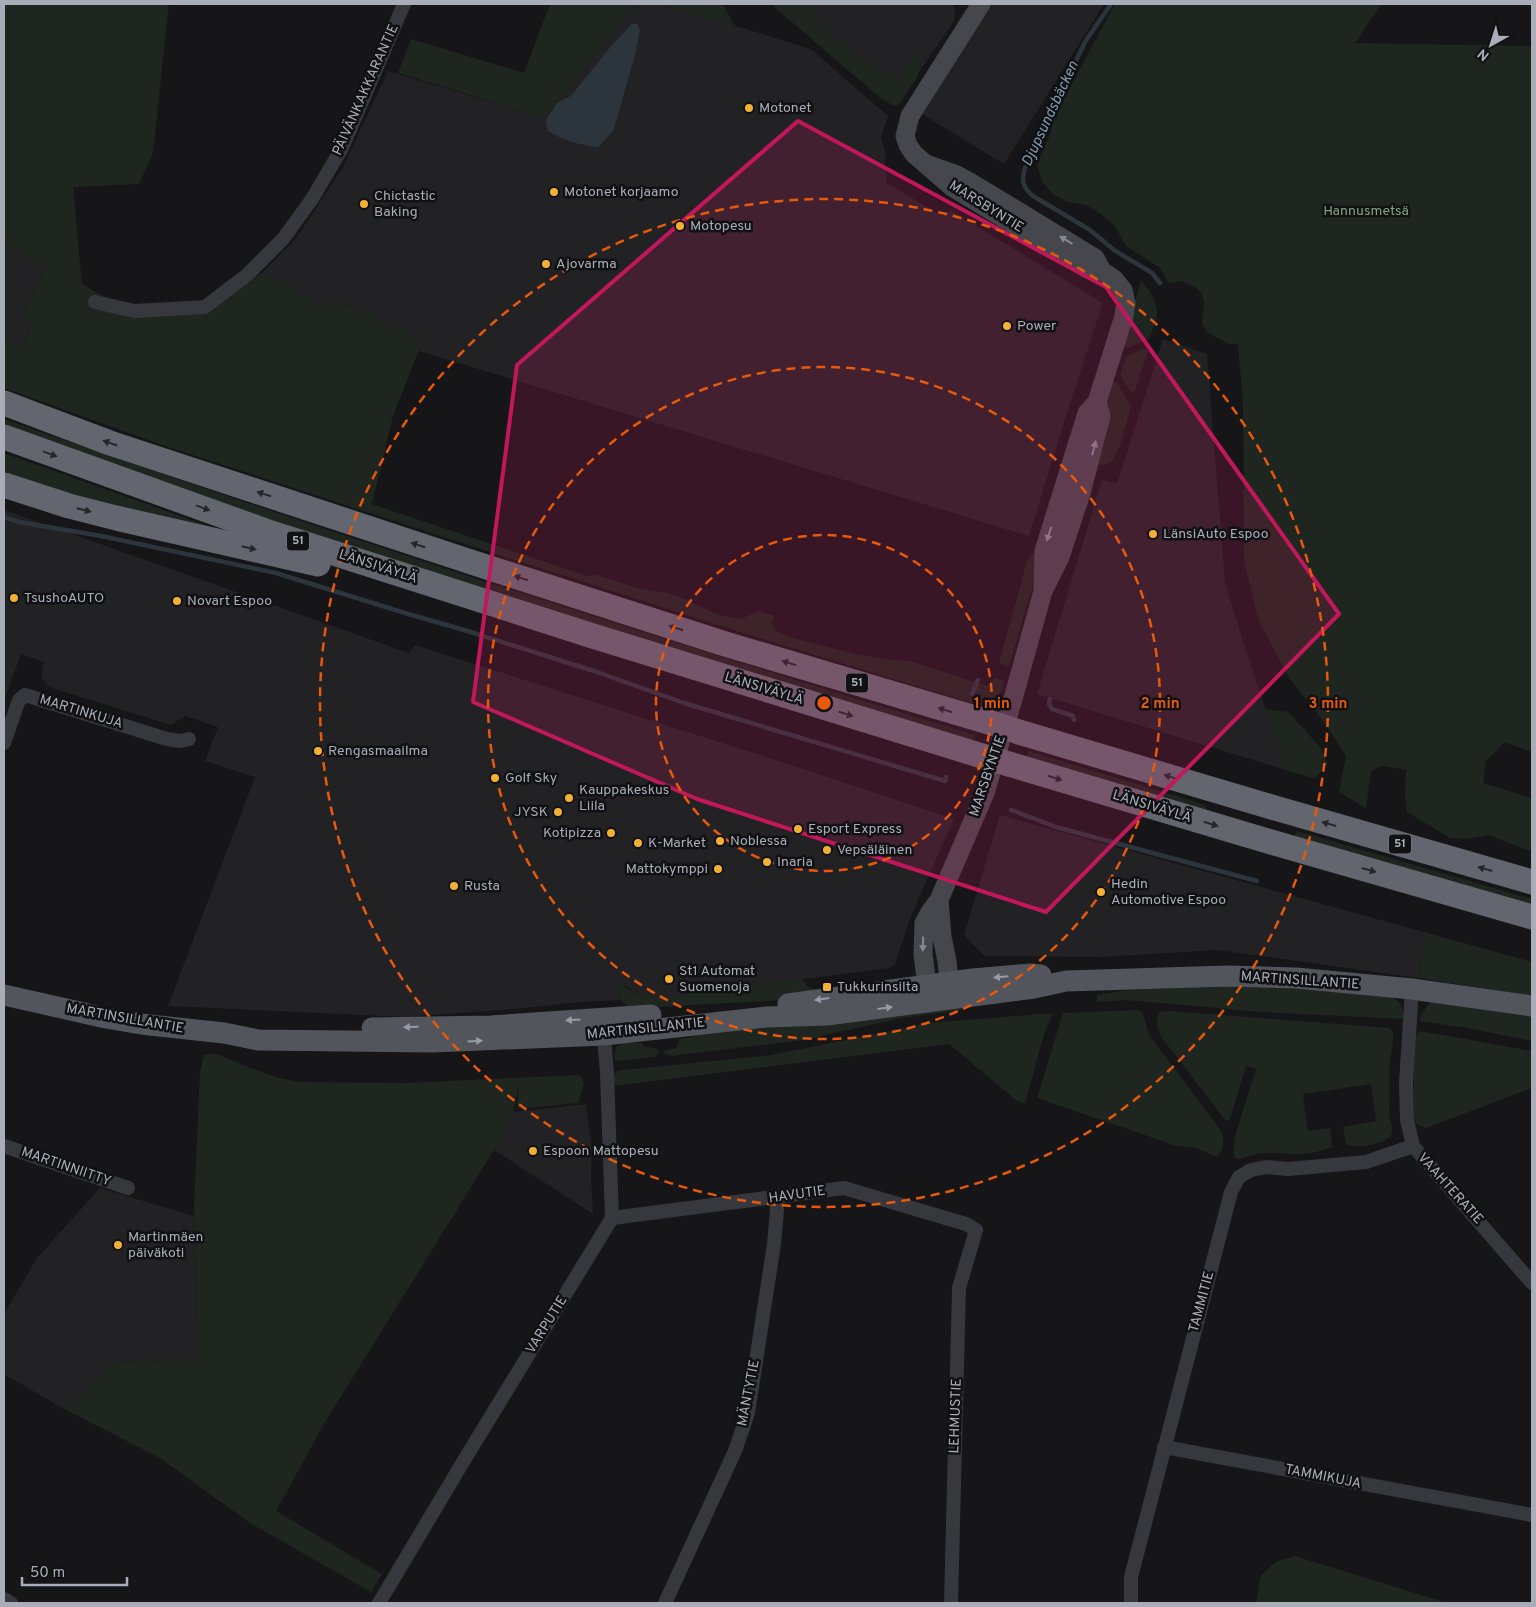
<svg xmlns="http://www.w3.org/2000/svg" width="1536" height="1607" viewBox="0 0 1536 1607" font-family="Overpass,sans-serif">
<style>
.built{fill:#222225}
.green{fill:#1e261f}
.water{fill:#2c353c}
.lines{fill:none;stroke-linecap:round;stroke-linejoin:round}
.stream{stroke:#2c353c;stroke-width:4.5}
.street{stroke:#37383d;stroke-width:14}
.secondary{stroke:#45474d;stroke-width:19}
.primary{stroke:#53555c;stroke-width:21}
.highway{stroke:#63666e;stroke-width:25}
.highway-bridge{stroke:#63666e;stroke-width:25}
.oneway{fill:#858993}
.oneway2{fill:#26262a}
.oneway3{fill:#979ba6}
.marked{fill:#c2185b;fill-opacity:0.2;stroke:#c2185b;stroke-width:4;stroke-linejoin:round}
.ring{fill:none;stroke:#e8590c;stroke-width:2.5;stroke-dasharray:9 6}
.poi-dot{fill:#f2b134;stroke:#111113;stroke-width:2}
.labels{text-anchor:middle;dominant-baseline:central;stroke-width:5;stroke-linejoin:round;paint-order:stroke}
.shield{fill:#111113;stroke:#7b7e86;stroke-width:1}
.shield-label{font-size:12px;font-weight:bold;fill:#a8adb8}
.street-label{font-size:14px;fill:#a8adb8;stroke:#111113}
.poi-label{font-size:14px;fill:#a8adb8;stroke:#111113;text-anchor:start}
.park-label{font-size:14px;fill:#7fa381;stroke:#111113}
.water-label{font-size:15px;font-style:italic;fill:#7f9bb3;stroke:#111113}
.centre{fill:#e8590c;stroke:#111113;stroke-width:2.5}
.ring-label{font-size:15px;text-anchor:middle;font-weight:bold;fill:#e8590c;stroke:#111113;stroke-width:5;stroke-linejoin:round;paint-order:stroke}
</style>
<rect width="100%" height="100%" fill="#161618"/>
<g class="built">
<path d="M635,4h29l147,45 77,67 -7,21 5,19 -1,14 2,13 50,30 15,-2 151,92 -31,94 -43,139 -610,-185 4,-11 -81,-37h-26l-53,-31 34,-35 46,-70 45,-96 157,47z"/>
<path d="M796,4h157l2,6 -1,11 -53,77z"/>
<path d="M991,4h113l-100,160 -82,-50z"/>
<path d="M4,244l42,23 -21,42 6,14 -6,23 -21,-8z"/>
<path d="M1163,339l44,15 18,228 17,56 44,132 -249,-76 65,-214 15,4z"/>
<path d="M4,510l405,143 6,-8 370,118 169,56 -43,97 -16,48 -6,4 -235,30 -1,-5 -16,2 -13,-10 -6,9 3,6 -42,2 -53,6 -121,9 -237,-11 87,-229 -50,-16 13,-34 -33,-11 -14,9 -122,-38 -8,-10 3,-15 -23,-8 -17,47z"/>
<path d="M1000,815l424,117 -5,46 -202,-28 -116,7 -117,-1 -20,-21z"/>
<path d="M586,1104l6,45 -1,28 2,37 -99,-64 19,-38z"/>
<path d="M100,1188l94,28 4,143 -84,3 -50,47 -60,-35v-60l33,-56z"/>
</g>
<g class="green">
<path d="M4,4h165l-16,149 -14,31 -66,3 9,97 53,31 68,-1 60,-42 53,31h26l81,37 -30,76 -21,88 215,72 9,-1 45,14 27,4 17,6 31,15 25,5 18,-8 16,5 -4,7 7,9 15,6 62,16 30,5 25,2 77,25 8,-8 9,3 -9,29 -255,-78 -300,-96 -278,-91 -158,-57v-50l21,8 6,-23 -6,-14 21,-42 -42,-23z"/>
<path d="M550,4h85l-90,114 -147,-45 13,-34 113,34z"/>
<path d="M664,4h58l13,22z"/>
<path d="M771,4h35c9,5 11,17 19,24 21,21 48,37 73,53l22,-34 2,2 -4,27 -18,27 -4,3 -12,-5z"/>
<path d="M1115,4h266l-26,39 177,3v706l-28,-10 -18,19 -3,22 49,15v54l-43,-17 -23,4 -16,-1 -43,-26 -2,-13 1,-29 -24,-4 -11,5 -5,37 -27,-16 7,-36 -20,-31 -37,-47 -30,-56 -15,-62 -1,-156 -5,-60h-10l-21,-12 -4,-6 -1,-6 2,-16 -2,-10 -7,-7 -13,-6 -13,2 -10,-16 -33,-21 -11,-20 -17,-14 -12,-7 -18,-3 -14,-7 -11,-12 -6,-18 14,-33 2,-13z"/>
<path d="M1141,281c8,7 17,22 16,34 -1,8 -5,16 -8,24l-21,9 -5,-2z"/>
<path d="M1144,348l4,3 -13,40 -3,2 -12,-17 6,-19z"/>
<path d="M1112,382l5,1 14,22c-3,11 -11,47 -18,55 -5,5 -12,6 -19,3l10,-35 4,-33z"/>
<path d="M4,419c321,113 645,217 971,316l-3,8 -654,-206 -314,-109z"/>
<path d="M4,453l207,74 5,4 -212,-52z"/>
<path d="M1031,554h5l-3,31 -24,81 -10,-3 28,-102z"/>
<path d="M1265,709l23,3 33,36 7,16 -14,15 -28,-9z"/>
<path d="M1028,751l175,53 4,4 -2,4 -179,-53z"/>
<path d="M1297,831l235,68v8l-238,-71z"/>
<path d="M1424,932l108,30v34l-113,-18z"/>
<path d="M801,978l6,8 10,4 -29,10 -20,1 -132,7c-11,-1 -18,-9 -18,-20l4,-3 15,10 16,-2 2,5z"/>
<path d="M1238,985l149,10c12,5 16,10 17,24l-142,-7 -135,-12 -30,2v-7l30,-5z"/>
<path d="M1430,1002l102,12v27l-70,-14 -43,-6 2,-6z"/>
<path d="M971,1007l-9,3 -65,9 -93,21 -133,16 -6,-2 -1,-3 12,-3 4,-9 11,-2 19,-8z"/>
<path d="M1138,1010l5,3 6,22 73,97c3,9 1,19 -5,25l-21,-9 -22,-3 -137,-47 26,-85z"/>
<path d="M1169,1011l220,17 4,4c1,11 -2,20 -3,31 -1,15 0,31 -1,47 0,7 4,16 3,23 -3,12 -37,16 -46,11l-3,-17 33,-6 -5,-37 -68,10 5,37 22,-3 2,19c-28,11 -40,5 -67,6 -10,0 -19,5 -28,6l-3,-2c-4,-15 17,-70 22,-88l-10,-3 -16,53 -4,2 -64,-83c-4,-9 -9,-17 -2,-26z"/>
<path d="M1053,1013l-9,21 -19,70 -8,-3 -68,-57 -335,42v-11l3,-4 6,-1 148,-15 159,-32z"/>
<path d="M1421,1031l111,20v37l-106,40 -8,-3 -4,-6v-71l3,-14z"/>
<path d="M625,1043h17l1,3 14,3 2,3 -4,5 -39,4 -2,-5 3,-9z"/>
<path d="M217,1054l28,12 34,12 20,4 105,1 176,-8 4,9 -6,19 -61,6 2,-24 -6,27 -19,38 -170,274 -48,87 106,63 -11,18 -121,-69 -90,-65 -96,-49 50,-47 84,-3 -4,-152 6,-135 4,-17z"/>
<path d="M1295,1556l152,47h-191l5,-28 16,-14z"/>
</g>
<path class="water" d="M632,24h5l3,6 -5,25 -20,70 -3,7 -14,15c-18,-2 -34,-6 -50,-16l-2,-11 11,-17 14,-7 41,-51z"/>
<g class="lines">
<g class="stream">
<path d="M1111,4l-26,38 -60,126c-4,12 -2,20 8,28l57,34 24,20 38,23 8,10"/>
<path d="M4,517l15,5 82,14 175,37 129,40 59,17 130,41 90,32 261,78 1,-4"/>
<path d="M972,694l6,-14"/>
<path d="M1050,699l-1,5 3,5 21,7 1,4"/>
<path d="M1011,810l45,17 201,54"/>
</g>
<g class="street">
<path d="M95,302l39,9 71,-4 42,-32 36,-36 29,-40 30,-51 62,-144"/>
<path d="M4,743l15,-43 6,-5 142,44 14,2 8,-2"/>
<path d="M1412,989l-6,94 1,37 6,26 119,137"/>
<path d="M4,1146l124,42"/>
<path d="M612,1218l232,-30 122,36 10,6 -17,58 -8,315"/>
<path d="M1164,1447l368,68"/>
<path d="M4,1599l7,4"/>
<path d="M379,1603l84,-141 149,-244 -5,-145 -4,-46"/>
<path d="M665,1603l70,-152 13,-38 26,-169 3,-34 -1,-12"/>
<path d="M1131,1603v-26l100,-385 8,-15 12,-7 15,-3 22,2 78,-7 47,-16"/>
</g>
<g class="secondary">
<path d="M981,4l-71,112 -5,20 3,9 6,9 38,33 136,82 14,2"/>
<path d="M926,164l31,11 13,7 125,76 7,13 12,8 9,11 3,13 -2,13 -27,86 -10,11 -43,138 -1,38"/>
<path d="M939,900l3,37 5,24 2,21 -8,18 -14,-14 -4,-32 1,-31 6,-11 9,-12 46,-107 28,-94 30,-108 17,-34 21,-64 20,-77 -4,-14"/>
</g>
<g class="primary">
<path d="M4,995l102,23 35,6 83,9 34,7 175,2 171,-7 162,-18 61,-2 207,-27 32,-7 162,-5 68,2 116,11 120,17"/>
<path d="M788,1004l185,-25 57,-5 11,1"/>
<path d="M372,1028l119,-2 160,-11"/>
</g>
<g class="highway">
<path d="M4,403l106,40 355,117 257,83 270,80"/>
<path d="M4,437l267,96 325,104 386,119"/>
<path d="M4,485l65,21 47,12 202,46"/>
<path d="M1019,732l249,74 264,76"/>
<path d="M1009,764l262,78 261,75"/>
</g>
<g class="highway-bridge">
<path d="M992,723l27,9"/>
<path d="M982,756l27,8"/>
</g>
</g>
<defs><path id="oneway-solid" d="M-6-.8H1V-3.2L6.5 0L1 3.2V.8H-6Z" transform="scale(1.25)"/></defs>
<g class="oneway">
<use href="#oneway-solid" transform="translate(1066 240) rotate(-149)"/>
<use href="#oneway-solid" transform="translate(1094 448) rotate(-76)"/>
<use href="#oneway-solid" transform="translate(1049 534) rotate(108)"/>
<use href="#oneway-solid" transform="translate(923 944) rotate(91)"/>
</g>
<g class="oneway2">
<use href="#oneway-solid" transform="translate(110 443) rotate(-161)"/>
<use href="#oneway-solid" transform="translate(50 454) rotate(20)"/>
<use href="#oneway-solid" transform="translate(264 494) rotate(-162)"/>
<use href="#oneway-solid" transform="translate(203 508) rotate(20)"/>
<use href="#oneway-solid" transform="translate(84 510) rotate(14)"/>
<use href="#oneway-solid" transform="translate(418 545) rotate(-162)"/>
<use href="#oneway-solid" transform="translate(249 548) rotate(13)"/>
<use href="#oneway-solid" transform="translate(521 578) rotate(-162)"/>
<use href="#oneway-solid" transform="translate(676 628) rotate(-162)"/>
<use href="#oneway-solid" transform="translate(789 663) rotate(-163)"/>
<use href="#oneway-solid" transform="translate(945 710) rotate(-163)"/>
<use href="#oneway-solid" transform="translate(846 714) rotate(17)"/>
<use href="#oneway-solid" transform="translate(1171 777) rotate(-163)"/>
<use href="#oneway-solid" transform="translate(1055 778) rotate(17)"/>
<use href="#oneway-solid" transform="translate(1211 824) rotate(17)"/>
<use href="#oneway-solid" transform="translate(1329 824) rotate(-164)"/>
<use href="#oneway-solid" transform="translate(1485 869) rotate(-164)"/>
<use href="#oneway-solid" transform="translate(1369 870) rotate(16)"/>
</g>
<g class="oneway3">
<use href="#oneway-solid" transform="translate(1001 977) rotate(175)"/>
<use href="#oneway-solid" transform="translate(822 999) rotate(172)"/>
<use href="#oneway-solid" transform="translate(885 1008) rotate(-8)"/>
<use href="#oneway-solid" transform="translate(573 1020) rotate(177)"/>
<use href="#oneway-solid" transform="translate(411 1027) rotate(179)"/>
<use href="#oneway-solid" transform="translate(475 1041) rotate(-3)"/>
</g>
<path class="marked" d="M798,121l308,166 233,327 -293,298 -349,-113 -224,-97 44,-337z"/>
<g class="ring">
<circle cx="824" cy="703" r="168"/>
<circle cx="824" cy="703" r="336"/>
<circle cx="824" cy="703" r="504"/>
</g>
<g class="poi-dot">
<circle cx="749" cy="108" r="5"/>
<circle cx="554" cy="192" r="5"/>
<circle cx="364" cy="204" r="5"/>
<circle cx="680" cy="226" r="5"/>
<circle cx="546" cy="264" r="5"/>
<circle cx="1007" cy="326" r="5"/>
<circle cx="1153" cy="534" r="5"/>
<circle cx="14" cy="598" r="5"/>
<circle cx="177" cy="601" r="5"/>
<circle cx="318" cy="751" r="5"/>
<circle cx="495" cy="778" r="5"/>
<circle cx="569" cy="798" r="5"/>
<circle cx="558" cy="812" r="5"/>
<circle cx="798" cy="829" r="5"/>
<circle cx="611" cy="833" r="5"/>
<circle cx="720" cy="841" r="5"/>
<circle cx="638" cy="843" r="5"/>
<circle cx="827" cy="850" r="5"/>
<circle cx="767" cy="862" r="5"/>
<circle cx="718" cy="869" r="5"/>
<circle cx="454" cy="886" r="5"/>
<circle cx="1101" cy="892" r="5"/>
<circle cx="669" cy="979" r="5"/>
<rect x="822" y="982" width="10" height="10" rx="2.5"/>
<circle cx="533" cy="1151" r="5"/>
<circle cx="118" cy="1245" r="5"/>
</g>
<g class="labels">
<g class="shield">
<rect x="287" y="531.5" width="22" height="19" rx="4"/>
<rect x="846" y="673.5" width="22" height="19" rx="4"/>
<rect x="1389" y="834.5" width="22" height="19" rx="4"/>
</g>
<g class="shield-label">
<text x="298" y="541">51</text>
<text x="857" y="683">51</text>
<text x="1400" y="844">51</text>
</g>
<g class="street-label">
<text transform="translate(366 90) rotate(-66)">PÄIVÄNKAKKARANTIE</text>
<text transform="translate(986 207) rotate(32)">MARSBYNTIE</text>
<text transform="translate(378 567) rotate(18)">LÄNSIVÄYLÄ</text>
<text transform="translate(764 689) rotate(17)">LÄNSIVÄYLÄ</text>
<text transform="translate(81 712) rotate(17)">MARTINKUJA</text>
<text transform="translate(988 776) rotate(-71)">MARSBYNTIE</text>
<text transform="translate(1152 807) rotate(17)">LÄNSIVÄYLÄ</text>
<text transform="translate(1300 981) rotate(4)">MARTINSILLANTIE</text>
<text transform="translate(125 1019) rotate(10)">MARTINSILLANTIE</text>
<text transform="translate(646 1029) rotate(-6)">MARTINSILLANTIE</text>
<text transform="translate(66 1167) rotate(19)">MARTINNIITTY</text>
<text transform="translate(1450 1189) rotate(48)">VAAHTERATIE</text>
<text transform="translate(797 1195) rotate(-8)">HAVUTIE</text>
<text transform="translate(1202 1302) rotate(-75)">TAMMITIE</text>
<text transform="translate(547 1325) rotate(-58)">VARPUTIE</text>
<text transform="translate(749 1393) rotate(-79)">MÄNTYTIE</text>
<text transform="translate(956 1416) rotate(-88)">LEHMUSTIE</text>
<text transform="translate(1323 1477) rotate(11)">TAMMIKUJA</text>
</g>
<g class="poi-label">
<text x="759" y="108">Motonet</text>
<text x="564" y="192">Motonet korjaamo</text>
<text x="374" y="196">Chictastic<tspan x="374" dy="16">Baking</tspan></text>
<text x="690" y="226">Motopesu</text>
<text x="556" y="264">Ajovarma</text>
<text x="1017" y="326">Power</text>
<text x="1163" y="534">LänsiAuto Espoo</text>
<text x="24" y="598">TsushoAUTO</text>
<text x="187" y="601">Novart Espoo</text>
<text x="328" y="751">Rengasmaailma</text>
<text x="505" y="778">Golf Sky</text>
<text x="579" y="790">Kauppakeskus<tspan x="579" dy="16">Liila</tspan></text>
<text x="548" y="812" text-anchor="end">JYSK</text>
<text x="808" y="829">Esport Express</text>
<text x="601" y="833" text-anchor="end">Kotipizza</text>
<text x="730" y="841">Noblessa</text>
<text x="648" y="843">K-Market</text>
<text x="837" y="850">Vepsäläinen</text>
<text x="777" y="862">Inaria</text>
<text x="708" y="869" text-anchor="end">Mattokymppi</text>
<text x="1111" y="884">Hedin<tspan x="1111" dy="16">Automotive Espoo</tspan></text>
<text x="464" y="886">Rusta</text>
<text x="679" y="971">St1 Automat<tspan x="679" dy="16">Suomenoja</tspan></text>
<text x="837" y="987">Tukkurinsilta</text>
<text x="543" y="1151">Espoon Mattopesu</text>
<text x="128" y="1237">Martinmäen<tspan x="128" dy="16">päiväkoti</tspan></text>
</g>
<g class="park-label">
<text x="1366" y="211">Hannusmetsä</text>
</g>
<g class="water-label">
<text transform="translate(1051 114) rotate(-65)">Djupsundsbäcken</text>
</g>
</g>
<circle cx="824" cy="703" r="8" class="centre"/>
<g class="ring-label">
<text x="992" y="708">1 min</text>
<text x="1160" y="708">2 min</text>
<text x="1328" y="708">3 min</text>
</g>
<rect width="1536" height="1607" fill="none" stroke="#a8adb8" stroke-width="10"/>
<g transform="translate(1491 45) rotate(219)" stroke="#111113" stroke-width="4" paint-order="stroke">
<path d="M0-4L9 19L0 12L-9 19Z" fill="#a8adb8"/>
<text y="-8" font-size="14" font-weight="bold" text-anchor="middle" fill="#a8adb8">N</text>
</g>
<path d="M22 1577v8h105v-8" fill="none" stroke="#a8adb8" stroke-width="2.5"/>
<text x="30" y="1577" font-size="15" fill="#a8adb8" stroke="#111113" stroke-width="4" paint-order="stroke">50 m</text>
</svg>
